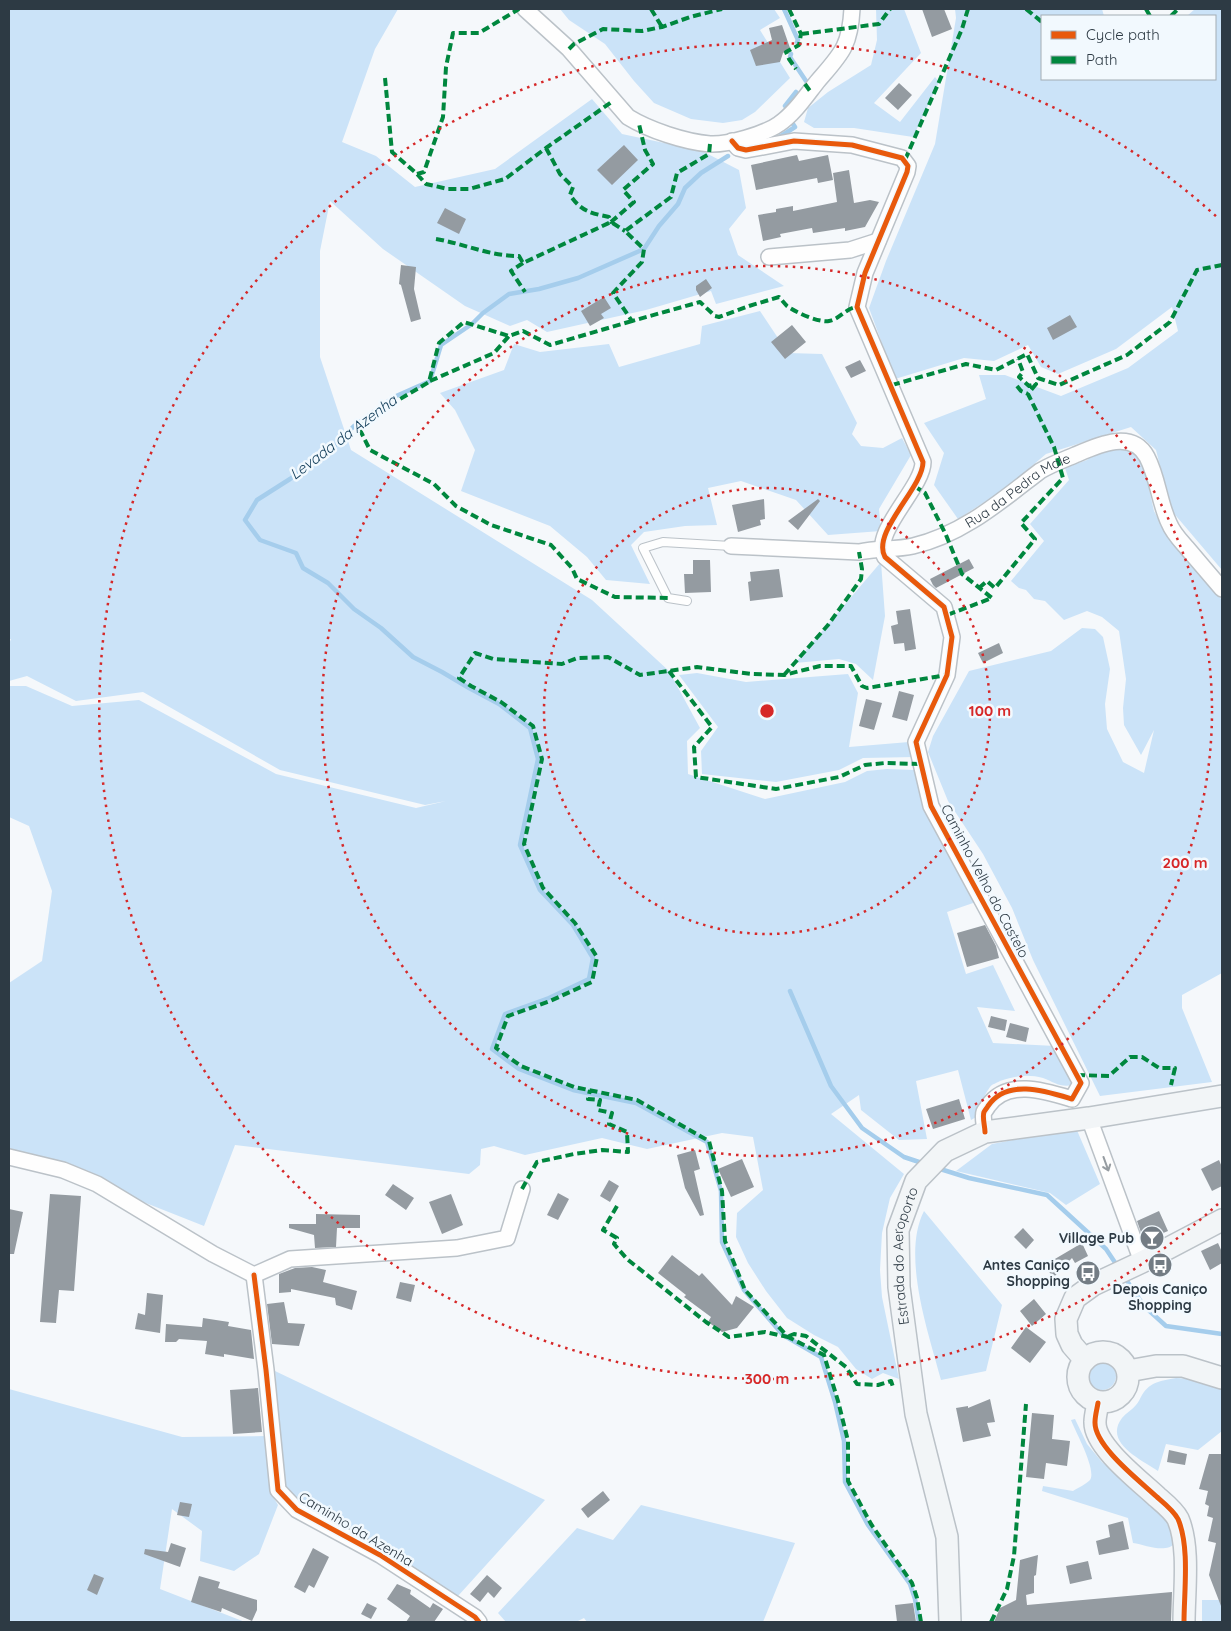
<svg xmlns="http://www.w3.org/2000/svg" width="1231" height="1631" font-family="Quicksand,sans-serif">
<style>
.green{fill:#cbe3f8}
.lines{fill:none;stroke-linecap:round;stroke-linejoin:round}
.stream{stroke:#a5cdec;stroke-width:4.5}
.building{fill:#949ba1}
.lane-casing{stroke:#bbc2c8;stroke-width:10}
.street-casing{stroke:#bbc2c8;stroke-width:18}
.secondary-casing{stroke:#bbc2c8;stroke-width:24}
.lane{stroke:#fefefe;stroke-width:8}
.street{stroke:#fefefe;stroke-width:15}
.secondary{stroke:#f2f5f7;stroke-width:21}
.quiet{stroke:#00873e;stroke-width:4;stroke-dasharray:8 4;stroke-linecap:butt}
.cycleway-casing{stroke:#f2f9fe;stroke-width:8}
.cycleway{stroke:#e8590c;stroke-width:5}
.oneway{stroke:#969ca1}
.ring{fill:none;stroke:#d62828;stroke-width:2.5;stroke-dasharray:2.5 5}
.labels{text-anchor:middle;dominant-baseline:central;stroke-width:5;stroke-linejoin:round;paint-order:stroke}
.street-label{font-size:14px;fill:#2d3a44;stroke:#f2f9fe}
.poi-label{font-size:14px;font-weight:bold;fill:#2d3a44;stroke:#f2f9fe;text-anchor:end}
.water-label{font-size:15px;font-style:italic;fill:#0c3855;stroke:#f2f9fe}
.centre{fill:#d62828;stroke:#f2f9fe;stroke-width:2.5}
.ring-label{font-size:15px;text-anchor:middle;font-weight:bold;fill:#d62828;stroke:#f2f9fe;stroke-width:5;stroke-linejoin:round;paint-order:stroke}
</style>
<rect width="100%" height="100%" fill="#f5f8fb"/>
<!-- green -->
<path class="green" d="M9 9H398L375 49 342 142 376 156 415 187 495 169 592 99 622 134 702 151 739 170 746 208 729 229 738 255 784 286 716 304 711 291 646 310 547 332 527 320 510 326 465 306 383 249 330 201 320 251V357L351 450 592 600 669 671 700 728 687 741 688 774 765 799 845 782 867 771 887 769 915 770 976 902 947 912 966 974 993 965 1015 1011 977 1007 993 1043 1055 1046 1075 1081 1073 1085C1060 1088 1054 1082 1043 1078 1028 1074 1015 1076 1000 1081 997 1083 992 1084 990 1087 984 1095 980 1106 978 1116L971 1120 958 1070 916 1081 927 1139 899 1140 861 1110 859 1095 831 1114 904 1174 890 1198 882 1233 880 1270 882 1297 899 1379 883 1373 872 1379 856 1369 838 1347 814 1335 787 1318 766 1291 748 1263 736 1237 737 1213 763 1190 753 1137 722 1133 647 1149 602 1138 525 1155 494 1146 481 1149 480 1165 469 1174 235 1145 204 1226 9 1149V983L42 961 52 891 29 826 9 817V686H26L72 706 139 700 276 774 416 808 446 801 425 805 280 770 143 692 76 701 27 676 9 681V644L11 639H9Z
M560 9H774L780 18 760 30 790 78 755 112 742 120 723 123 691 119 654 103 634 81 605 44 569 20Z
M876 9H904L921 53 874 103 900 122 935 77 939 82 913 137 854 128H814L804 122 808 108 828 92 871 65 877 40Z
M955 9H1102L1104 16H1042V79H1215V16H1187L1195 9H1222V570L1171 510 1156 450 1131 427 1046 454 1005 489 958 519 934 485 944 453 924 423 986 399 979 375H1005L1061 396 1128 368 1178 331 1172 307 1116 349 1058 374 1041 367 1028 345 994 361 964 358 895 379 869 308 886 261 935 144 956 18Z
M760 311 788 353 822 354 857 423 852 434 861 446 883 448 902 438 911 455 879 509 881 531 828 535 796 500 741 481 708 488 717 525 685 526 644 532 631 545 650 584 606 580 587 557 550 526 461 491 475 450 455 410 440 393 504 370 514 344 540 352 609 344 619 367 700 344 702 326Z
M1126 446 1135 452 1143 462 1154 511 1166 534 1222 600V973L1182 995V1008L1212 1082 1100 1096 1033 960 1012 908 983 854 948 801 928 752 933 736 969 671 1051 651 1082 628 1095 629 1103 637 1110 669 1105 704 1107 729 1123 762 1144 773 1154 730 1141 755 1124 725 1123 708 1126 679 1119 631 1102 617 1087 611 1064 620 1045 601 1034 599 1026 590 1019 588 1011 581 1044 541 1030 524 1069 480 1065 468 1087 460 1099 450Z
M881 562 885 616 873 680 856 664 839 659 795 663Z
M697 673 746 682 848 674 858 693 849 747 909 742 915 757 863 758 839 770 776 782 702 774 701 751 718 727 679 675Z
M1076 1128 1100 1184 1066 1205 1050 1193 956 1171 992 1144Z
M924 1211 1002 1305 986 1371 941 1380C929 1334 901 1256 924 1211Z
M1088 1376a14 14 0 1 1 28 0a14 14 0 1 1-28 0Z
M275 1371 545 1500 458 1596 301 1500 284 1488Z
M1176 1378 1194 1379 1222 1386V1431L1198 1450 1166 1444 1158 1471C1142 1460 1103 1443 1122 1418 1126 1413 1132 1410 1136 1405 1139 1402 1140 1398 1142 1395 1151 1381 1161 1381 1176 1378Z
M9 1389 182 1437 267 1436 271 1493 278 1505 259 1554 234 1571 200 1561 202 1531 172 1509 160 1589 245 1622H9Z
M1075 1419 1087 1444 1102 1462 1172 1520 1175 1543C1166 1554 1146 1545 1133 1543L1128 1518 1042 1491 1043 1486 1073 1491C1078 1488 1086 1484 1090 1480 1097 1470 1075 1431 1071 1420Z
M641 1505 795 1543 763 1622H587L584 1618 576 1622H506L498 1613 577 1528 613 1540Z
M1202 1600H1222V1622H1202Z"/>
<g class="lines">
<!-- stream -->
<path class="stream" d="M784 9 798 40 797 42
M791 54 790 57 806 81
M785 106 796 92
M778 138 795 127 793 124
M728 156 701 173 685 188 678 204 659 226 644 249 578 278 539 289 509 294 483 313 472 324 441 345 430 381 394 397 354 426 339 442 290 479 257 500 245 520 260 540 296 553 303 568 328 583 354 609 381 628 413 657 442 672 469 688 499 704 530 728 538 759 520 845 540 890 573 925 593 958 589 979 549 998 505 1014 492 1049 519 1069 573 1090 636 1103 707 1142 721 1191 722 1242 744 1290 783 1335 821 1357 835 1402 844 1441 845 1482 868 1525 910 1584 915 1599 919 1622
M790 991 831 1086 862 1128 904 1157 925 1164
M937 1168 969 1178 1047 1195 1106 1249 1118 1267
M1125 1278 1144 1306 1166 1326 1222 1334"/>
</g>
<!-- building -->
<path class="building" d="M922 9H944L952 29 932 37Z
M782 25 790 48 783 53 780 62 756 66 750 50 772 40 769 28Z
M899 83 912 95 898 110 885 98Z
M624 145 638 160 612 185 597 170Z
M797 155 799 161 828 155 833 180 818 183 817 178 756 190 751 165Z
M849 170 854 203 870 200 879 202 865 227 845 231V228L813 233 812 228 780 234 781 237 763 241 758 215 776 212V209L793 206V211L837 202 833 173Z
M445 208 466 219 459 234 437 223Z
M401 265 416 267 414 289 421 319 411 322 401 285 399 284Z
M706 279 712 288 700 297 696 290V286Z
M604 297 611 308 601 314 604 318 590 326 581 311Z
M1070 315 1077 327 1053 340 1047 328Z
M792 325 806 342 785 359 771 342Z
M860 360 866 371 851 378 845 367Z
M764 499 765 519 760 520 761 525 738 532 732 505Z
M818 499 820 501 798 530 788 521Z
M969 559 974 568 936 588 933 585 930 579Z
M693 560H710L711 592 685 593 684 574H693Z
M779 569 783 597 750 601 748 582 751 581 750 572Z
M910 609 916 649 905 651 904 643 894 644 891 626 898 624 896 611Z
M999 643 1003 653 983 663 978 653Z
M899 691 914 695 907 721 892 717Z
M866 699 882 703 874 730 859 726Z
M985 925 996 946 999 958 967 967 957 933Z
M991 1016 1007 1020 1005 1031 988 1027Z
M1010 1023 1029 1028 1026 1042 1006 1037Z
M959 1099 965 1119 933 1129 926 1109Z
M695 1150 700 1169 694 1171 704 1215 700 1216 685 1188 677 1155Z
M742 1159 754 1187 731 1197 718 1169Z
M1219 1160 1222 1167V1186L1212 1191 1201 1169Z
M609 1180 619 1186 610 1202 600 1196Z
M393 1184 414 1198 406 1210 385 1195Z
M558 1193 569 1199 558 1220 547 1215Z
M50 1194 81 1196 74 1291 59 1290 56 1323 40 1322Z
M451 1194 463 1225 442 1234 429 1202Z
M9 1209 23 1212 14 1254H9Z
M1159 1211 1168 1231 1144 1241 1137 1221Z
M316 1214 360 1215V1228H337L336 1247 315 1248 314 1235 289 1228V1224H316Z
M1023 1228 1034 1240 1026 1249 1014 1237Z
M1082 1243 1088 1256 1075 1263 1072 1258 1054 1277 1043 1266Z
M1218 1243 1222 1252V1263L1210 1270 1201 1251Z
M672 1255 699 1276 702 1273 732 1305 736 1296 754 1307 737 1328 722 1332 708 1322 711 1317 684 1297 686 1295 658 1273Z
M312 1267 326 1270 323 1282 357 1291 352 1310 336 1305 335 1298 291 1289V1292L279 1293V1274L295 1268Z
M400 1282 415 1285 411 1302 396 1298Z
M147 1293 163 1295 160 1333 135 1329 138 1313 145 1315Z
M1034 1299 1046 1314 1032 1326 1020 1311Z
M284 1302 288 1323 305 1324 299 1346 272 1344 267 1304Z
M203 1318 229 1322 228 1326 251 1330 254 1359 224 1354V1357L205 1354 207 1341 179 1339 176 1342H165L166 1324 202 1327Z
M1026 1327 1046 1342 1030 1363 1011 1348Z
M258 1388 262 1432 233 1434 230 1390Z
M990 1399 995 1422 987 1423 991 1436 963 1442 956 1408 968 1406V1408Z
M1032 1413 1054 1415 1052 1439 1070 1441 1067 1466 1046 1463 1044 1479 1026 1477Z
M1169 1450 1187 1454 1185 1465 1167 1462Z
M1209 1454H1222L1221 1606 1209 1575 1216 1543 1208 1541 1213 1518 1207 1516 1209 1506 1205 1504 1208 1491 1199 1489Z
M603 1491 610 1500 588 1518 581 1509Z
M180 1502 192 1504 189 1517 177 1515Z
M1123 1521 1129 1549 1099 1555 1096 1541 1110 1537 1108 1525Z
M171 1543 186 1548 180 1567 144 1554 145 1549 168 1552Z
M313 1548 329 1557 314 1588 309 1585 305 1593 294 1587Z
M1038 1555 1036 1575 1034 1576V1593L1026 1595 1027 1605 1172 1592 1171 1622H994L1000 1608 1016 1600 1020 1560Z
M1088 1561 1092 1579 1070 1584 1066 1566Z
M94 1574 104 1578 97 1595 87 1590Z
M487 1575 502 1588 494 1598 488 1592 480 1602 470 1594Z
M199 1576 220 1582 218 1588 257 1600V1610L252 1621 222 1608 221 1612 191 1602Z
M397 1584 411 1590 410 1594 430 1608 433 1603 443 1609 434 1622H406L410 1616 387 1599Z
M367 1603 377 1608 371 1619 361 1614Z
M913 1603 916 1622H897L895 1605Z"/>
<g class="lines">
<defs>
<path id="lane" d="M687 601 668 598 643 548 663 542 731 546"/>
<g id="street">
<path d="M525 9 569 49 628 117C649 130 685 142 710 144 727 145 765 134 779 124 794 114 806 96 817 82 841 54 850 47 852 9"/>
<path d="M732 141 738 148 746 150 794 141 852 145 902 158 908 166 907 172 865 273 857 307 923 462C923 488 871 532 885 557L944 607 952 637 947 675 916 742 931 806 1081 1083 1072 1099C1046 1091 1007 1078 988 1106 987 1108 985 1110 984 1112 982 1117 985 1126 985 1132"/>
<path d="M769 257 850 250 878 241"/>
<path id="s1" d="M731 546 859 552C877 548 895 550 913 546 962 535 1001 501 1040 471 1052 464 1063 460 1075 455 1098 445 1132 429 1147 457 1158 478 1159 502 1169 523 1173 533 1180 540 1187 548 1199 562 1210 575 1222 589"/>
<path d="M1089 1118 1142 1262"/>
<path d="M9 1157 63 1170 97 1184 213 1254 254 1275"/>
<path d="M254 1275 266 1370 278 1490 297 1510 380 1555 475 1617 479 1622"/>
<path d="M254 1275 290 1259 457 1248 507 1238 522 1189"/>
</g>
<g id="secondary">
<circle cx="1103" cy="1377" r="25"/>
<path d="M1085 1360 1072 1345 1067 1334 1066 1319 1075 1298 1093 1285 1142 1262 1222 1220"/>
<path d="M1128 1371 1156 1366H1183L1222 1378"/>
<path d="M1098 1403C1097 1409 1095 1416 1095 1422 1094 1446 1140 1481 1157 1497 1164 1503 1174 1511 1178 1519 1190 1547 1184 1592 1184 1622"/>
<path id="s2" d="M950 1622 947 1537 916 1414 899 1287 898 1230 916 1181 945 1151 985 1132 1089 1118 1222 1096"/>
</g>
</defs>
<!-- lane casing -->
<use href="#lane" class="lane-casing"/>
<!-- street casing -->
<use href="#street" class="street-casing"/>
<!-- secondary casing -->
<use href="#secondary" class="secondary-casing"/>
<!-- lane -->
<use href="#lane" class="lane"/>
<!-- street -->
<use href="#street" class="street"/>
<!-- secondary -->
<use href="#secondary" class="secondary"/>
<!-- quiet -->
<path class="quiet" d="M651 9 662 27
M789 9 801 34 799 45 786 52 789 59 796 69
M1026 9 1042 22
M1146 9 1150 16
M1171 16 1178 9
M801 34 879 24 890 9
M569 49 574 44 603 29 642 31 662 27 690 17 722 9
M385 78 392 152 417 174 426 184 448 189H469L505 179 546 148 613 101
M805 84 810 91
M710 144 709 154 677 173 671 197 625 231 644 249 642 262 613 293 632 321 700 302 715 316 719 317 749 306 779 297C782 300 784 303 787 306 795 312 819 323 829 321 840 319 846 308 857 307
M546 148 560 174 573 187 570 195C581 211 590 213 609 217L611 222 634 202 623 190 653 164 645 150 639 124
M905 160 962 29 968 9
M417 174 424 172 443 117 446 67 453 33H479L519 9
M436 239C465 244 489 256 519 256L523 263 611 222 625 231
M523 263 511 271 525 292
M632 321 550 345 523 331 509 336 464 322 439 343 429 382 378 412 359 428 370 450 434 484 456 506 491 525 551 545 572 568 577 579 615 597 668 598
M430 381 494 353 509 336
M892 385 966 364 996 370 1027 354 1038 378 1059 385 1127 355 1170 322 1197 270 1222 265
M1017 386 1021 391 1028 394
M914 486 925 493 946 535 962 574 992 598 947 615
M979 588 987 581 995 588 1035 539 1021 523 1063 478 1054 447 1028 394 1036 384 1029 386 1019 377 1023 372 1018 359
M669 671 712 727 694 747 696 777 776 789 839 777 865 765 885 763 921 764
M784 675 828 625 861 579 862 569 859 552
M1077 1075 1109 1076 1130 1057H1142L1159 1068H1175L1171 1085
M522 1189 537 1162 574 1154 602 1150 628 1152 627 1132 609 1124 612 1113 598 1110 600 1100 588 1099 590 1090
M617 1206 603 1230 617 1238 614 1244 627 1259 706 1322 729 1337 765 1332 788 1337
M789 1336 794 1334 806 1336 846 1367 857 1384 878 1385 891 1381 893 1387
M921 1622 917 1598 912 1583 871 1524 848 1481V1441L838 1401 824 1355 788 1337 745 1290 725 1241 722 1191 709 1141 637 1100 574 1087 521 1066 496 1048 508 1016 550 1001 592 982 597 957 575 923 543 888 524 844 542 759 533 726 501 702 471 686 459 678 475 653 493 659 562 664 577 658 608 657 640 675 697 667 752 674 784 675 820 666H851L862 686 867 688 947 675
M991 1622 1007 1589 1014 1556 1026 1404"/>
<defs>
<path id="cycleway" d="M732 141 738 148 746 150 794 141 852 145 902 158 908 166 907 172 865 273 857 307 923 462C923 488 871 532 885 557L944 607 952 637 947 675 916 742 931 806 1081 1083 1072 1099C1046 1091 1007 1078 988 1106 987 1108 985 1110 984 1112 982 1117 985 1126 985 1132
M254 1275 266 1370 278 1490 297 1510 380 1555 475 1617 479 1622
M1098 1403C1097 1409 1095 1416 1095 1422 1094 1446 1140 1481 1157 1497 1164 1503 1174 1511 1178 1519 1190 1547 1184 1592 1184 1622"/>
</defs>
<!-- cycleway casing -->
<use href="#cycleway" class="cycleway-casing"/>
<!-- cycleway -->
<use href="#cycleway" class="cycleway"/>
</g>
<!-- one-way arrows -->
<defs><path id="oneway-shaft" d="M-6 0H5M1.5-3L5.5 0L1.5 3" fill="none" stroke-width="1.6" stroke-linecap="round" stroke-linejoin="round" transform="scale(1.25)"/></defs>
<use class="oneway" href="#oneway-shaft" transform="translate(1106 1164) rotate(70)"/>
<!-- distance rings -->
<g class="ring">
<circle cx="767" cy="711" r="223"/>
<circle cx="767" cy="711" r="445"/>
<path d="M1218 1204A668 668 0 1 1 1218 218"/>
</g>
<!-- icons -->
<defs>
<symbol id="bar-disc" viewBox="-11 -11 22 22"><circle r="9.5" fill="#737c84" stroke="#f2f9fe"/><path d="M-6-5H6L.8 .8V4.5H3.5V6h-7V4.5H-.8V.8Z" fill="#fff"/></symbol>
<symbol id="bus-disc" viewBox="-11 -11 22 22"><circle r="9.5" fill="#737c84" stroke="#f2f9fe"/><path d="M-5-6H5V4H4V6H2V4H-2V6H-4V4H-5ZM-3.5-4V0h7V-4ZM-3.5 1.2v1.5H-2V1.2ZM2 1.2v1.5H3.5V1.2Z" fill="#fff"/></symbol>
</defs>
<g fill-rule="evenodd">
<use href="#bar-disc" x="1138" y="1224" width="28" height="28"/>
<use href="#bus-disc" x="1146" y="1251" width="28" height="28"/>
<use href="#bus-disc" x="1074" y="1259" width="28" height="28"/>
</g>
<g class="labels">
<!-- street labels -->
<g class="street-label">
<text stroke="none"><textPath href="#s1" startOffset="302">Rua da Pedra Mole</textPath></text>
<text transform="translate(985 881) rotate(62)">Caminho Velho do Castelo</text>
<text stroke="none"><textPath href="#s2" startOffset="372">Estrada do Aeroporto</textPath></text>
<text transform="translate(356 1529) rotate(31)">Caminho da Azenha</text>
</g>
<!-- poi labels -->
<g class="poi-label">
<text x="1134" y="1238">Village Pub</text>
<text x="1070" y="1265">Antes Caniço<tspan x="1070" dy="16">Shopping</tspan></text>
<text x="1160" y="1289" text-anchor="middle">Depois Caniço<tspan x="1160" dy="16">Shopping</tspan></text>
</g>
<!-- water labels -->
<g class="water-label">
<text transform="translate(343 437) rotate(-37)">Levada da Azenha</text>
</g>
</g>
<circle cx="767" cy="711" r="8" class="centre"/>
<g class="ring-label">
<text x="990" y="716">100 m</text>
<text x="1185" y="868">200 m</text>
<text x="767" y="1384">300 m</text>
</g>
<!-- border -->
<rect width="1231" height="1631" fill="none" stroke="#2d3a44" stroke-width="20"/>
<!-- legend -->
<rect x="1041" y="15" width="175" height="65" fill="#f2f9fe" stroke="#a3adb4"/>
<rect x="1051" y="31" width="25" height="8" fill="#e8590c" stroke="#a3adb4"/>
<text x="1086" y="40" font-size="15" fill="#2d3a44">Cycle path</text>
<rect x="1051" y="56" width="25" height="8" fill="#00873e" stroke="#a3adb4"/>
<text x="1086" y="65" font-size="15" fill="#2d3a44">Path</text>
</svg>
